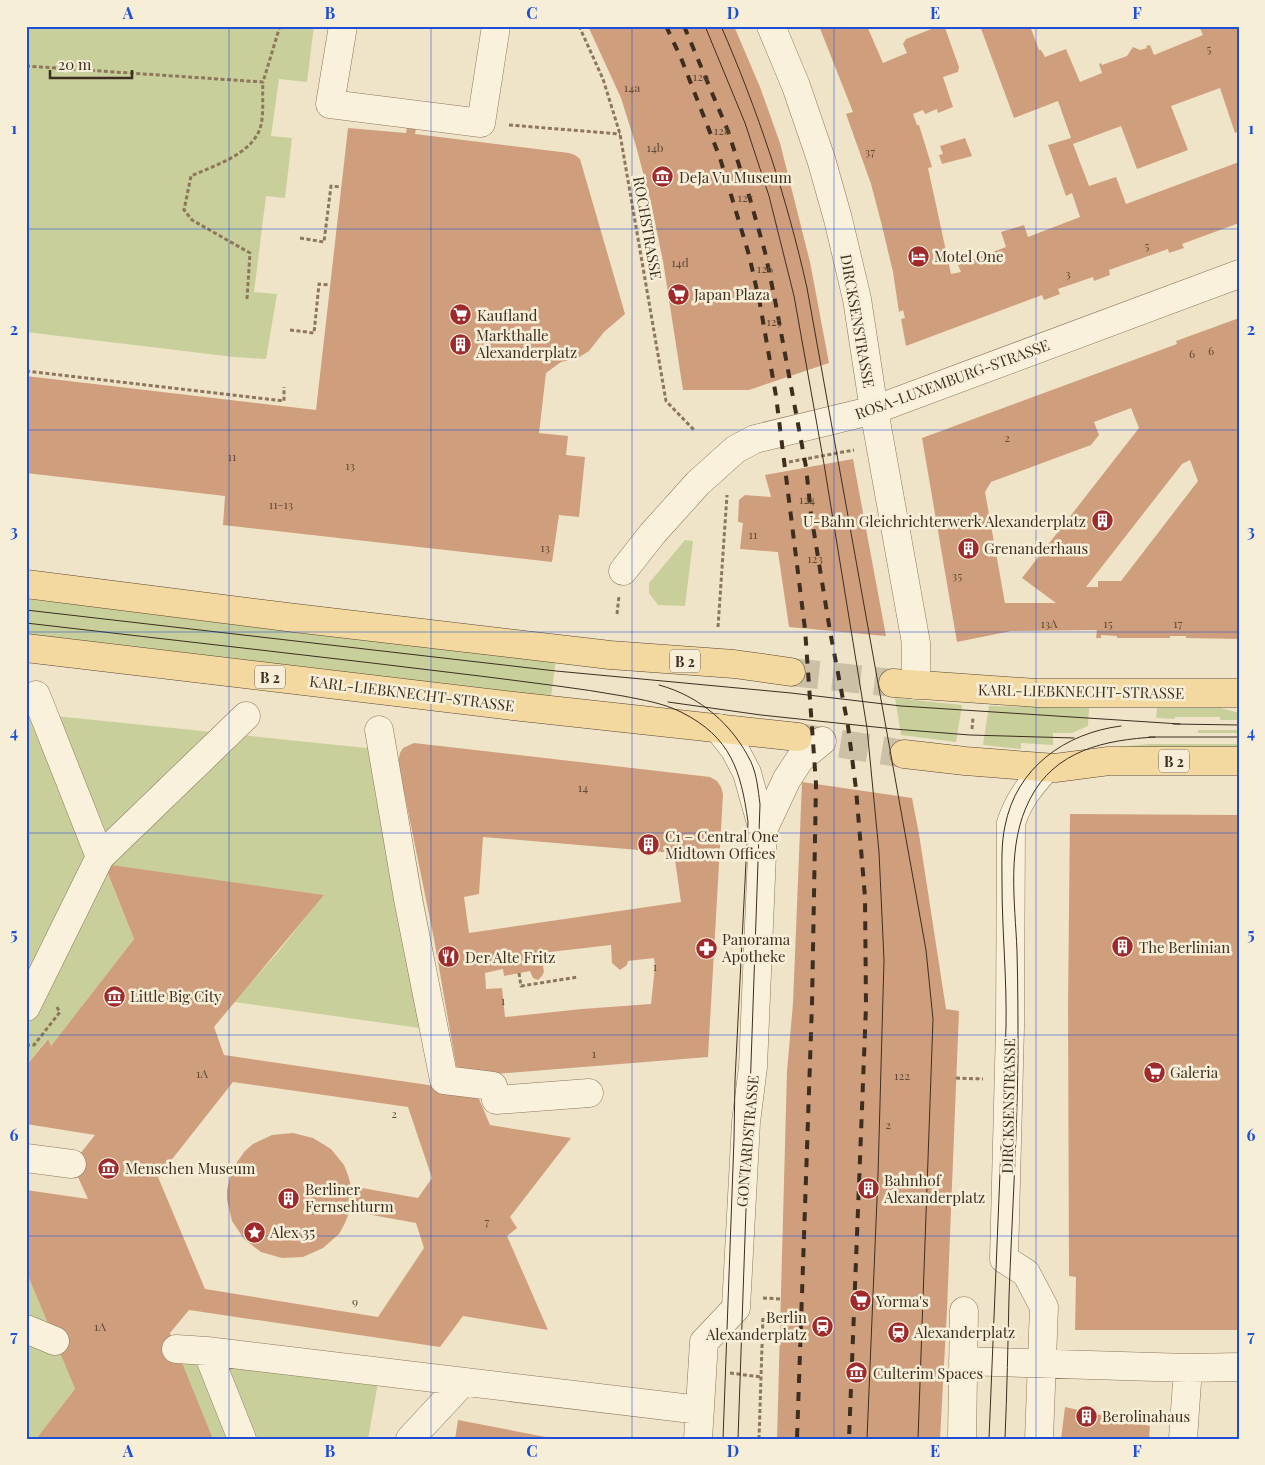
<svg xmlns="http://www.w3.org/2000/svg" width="1265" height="1465" font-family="'Playfair Display',serif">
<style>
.green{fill:#c9cf9b}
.building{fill:#cf9f7d;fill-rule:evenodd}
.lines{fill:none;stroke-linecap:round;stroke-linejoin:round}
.major-tunnel{stroke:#ccc0a6;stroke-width:28;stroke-dasharray:28 14;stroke-linecap:butt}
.minor-casing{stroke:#8d765c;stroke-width:29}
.major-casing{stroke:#5b4430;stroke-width:29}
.path{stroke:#8d765c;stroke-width:3;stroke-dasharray:4 2.5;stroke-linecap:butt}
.minor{stroke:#faf1dc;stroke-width:28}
.major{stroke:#f3d9a0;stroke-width:28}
.tram{stroke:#3d2e20;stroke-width:1}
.rail{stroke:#3d2e20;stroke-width:4;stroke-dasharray:9 9;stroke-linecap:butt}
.grid{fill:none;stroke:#1d4ed8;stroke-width:1;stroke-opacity:0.55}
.labels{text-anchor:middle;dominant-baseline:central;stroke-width:5;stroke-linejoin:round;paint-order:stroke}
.number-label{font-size:12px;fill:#624a37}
.shield{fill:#f7eed8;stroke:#756857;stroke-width:1}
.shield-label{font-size:14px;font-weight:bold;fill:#3d2e20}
.poi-label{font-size:15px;fill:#3d2e20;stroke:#f7eed8;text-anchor:start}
.street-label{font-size:15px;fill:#3d2e20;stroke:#f7eed8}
.neatline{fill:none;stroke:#1d4ed8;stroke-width:2}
.grid-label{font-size:16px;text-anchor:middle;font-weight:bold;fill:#1d4ed8}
</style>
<rect width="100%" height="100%" fill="#f0e4c8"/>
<!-- green -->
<path class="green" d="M26 26H314L307 82 279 79 271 136 292 138 285 198 266 196 254 292 277 294 266 359 234 357 26 332Z
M685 540 693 541 685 606 658 605 649 593V583Z
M26 599 556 659 551 697 26 637Z
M895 698 962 705 956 742 901 735Z
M989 706 1089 708 1088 726 1072 733H1053V745L1021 743V749L983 745Z
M1157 708H1221L1239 713V720H1220V717H1175V719L1156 718Z
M26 713 396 751 448 1032 234 1002 279 951 323 895 104 865 134 939 51 1046 47 1039 26 1066Z
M1198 730H1239V733H1198Z
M1149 744H1239V754L1118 747Z
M26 1271 75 1389 36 1439H26Z
M180 1360 378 1383 368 1439H213Z"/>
<!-- building -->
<path class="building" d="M588 26H734L760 87 780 143 810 262 829 363 749 390H683L663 261 651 203 636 146 621 98Z
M819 26H867L883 63 907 53 903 44 906 39 939 26 945 28 959 67 958 72 943 77 953 107 938 113 937 109 925 114 923 110 913 114 917 125H919L932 167 928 168 951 274 961 272 958 265 1006 247 1001 232 1024 225 1028 237 1080 217 1072 193 1066 196 1048 145 1071 138 1058 101 1014 118 980 26H1030L1039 50H1041L1045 57 1066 49 1080 82 1102 73 1099 64 1101 63 1102 65 1127 56 1133 47 1140 50 1147 48 1146 46 1150 45 1154 55 1203 35 1199 26H1239V131L1235 133 1220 88 1171 106 1188 150 1137 169 1121 126 1073 144 1089 186 1116 177 1126 204 1239 162V223L1182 244 1184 248 1169 253 1168 249 1109 270 1110 275 1094 281 1093 277 1058 289 1060 294 1044 300 1042 295 906 346 901 319 905 318 903 310 899 312 893 272 881 222 871 184 846 114 853 112Z
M407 127 416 128 415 134 569 153 575 155 580 159 625 314 604 332 589 351 578 358 561 362 546 373 539 433 568 436 566 455 585 457 579 517 559 515 552 562 223 525 225 496 26 473V376L316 410 348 128 406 133Z
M965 138 972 156 942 164 939 155 943 154 940 146Z
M1239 318V639L1186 638V636H1170V638H1117V636L1101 635V638H1096L1097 630 1011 631 957 642 922 438 1177 344 1176 341ZM1131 408 1139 428 1022 578 1056 603H1005L985 492 991 482 1091 445 1099 435 1094 422ZM1190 460 1198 481 1121 581H1098V587H1086L1182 464Z
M853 459 886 636 789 627 778 552 740 549 743 523 738 522 739 500 745 495 771 497 765 475Z
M414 743 710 777 717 781 721 787 723 794 708 1057 458 1077 434 939 398 762 400 753 403 748ZM483 837 674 853 681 902 469 933 464 897 479 894ZM611 945 612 963 620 970 627 965 628 961 654 958 655 966 651 1004 582 1009 505 1017 502 988 486 989 485 973 503 969 504 976 530 971 533 978 538 980 542 976 544 972 541 953Z
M802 782 912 798 919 834 946 1009 959 1011 947 1310 940 1439H777L787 1071 793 1003Z
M1070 814 1239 815V1330H1075L1076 1277 1069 1276 1068 1006Z
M104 864 324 895 214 1027 224 1055 476 1092 490 1125 571 1138 510 1217 517 1228 507 1236 548 1330 463 1316 440 1347 189 1310 170 1333 213 1439H36L75 1389 26 1271V1190L88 1199 72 1164 95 1135 26 1124V1066L48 1039 51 1046 134 939ZM233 1082 408 1107 432 1178 418 1198 351 1186 348 1175 344 1165 331 1149 313 1138 293 1133 272 1135 253 1144 245 1151 232 1169 227 1190V1200L232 1221 244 1239 261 1252 282 1258 303 1257 323 1248 339 1234 344 1225 350 1211 416 1223 424 1248 378 1317 205 1289 158 1177Z
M1065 1407 1150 1426 1149 1439H1061Z
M458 1420 551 1438V1439H455Z"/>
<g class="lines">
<!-- major-tunnel -->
<path class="major-tunnel" d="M791 672 893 683
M799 737 904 754"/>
<defs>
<path id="minor" d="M343 26 330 104 481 123 496 26
M771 26 796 86 821 159 838 219 857 299 874 410 916 643V685
M623 571 653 533 698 483 736 449 755 439 874 410 1239 274
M379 730 408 899 444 1080 493 1086 496 1100 589 1093
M763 830 787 779 800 759 822 741
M100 857 246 716
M26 1007 100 857 36 695
M26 1158 72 1164
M26 1329 55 1341
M176 1349 207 1351 700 1410
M207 1351 242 1439
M963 1361 1188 1368 1239 1367
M410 1439 463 1382
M698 1439 704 1342 736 1308 746 1122 753 1067 763 830 747 773 735 750 718 728
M962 1439 964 1311
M1039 1439 1044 1307 1026 1273 1004 1259 1010 1027 1011 823C1019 799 1030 786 1046 768
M1183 1439 1188 1368"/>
<path id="major" d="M26 584 295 618 610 655 734 664 791 672
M26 648 513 706 798 737
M893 683 1037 693H1239
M904 754 965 761 1055 768 1109 761H1239"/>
</defs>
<!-- minor casing -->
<use href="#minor" class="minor-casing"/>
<!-- major casing -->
<use href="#major" class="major-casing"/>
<!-- path -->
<path class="path" d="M579 26 603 79 620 134 666 401 694 430
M26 66 263 82 280 26
M509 125 620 134
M300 238 324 242 331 186 341 187
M247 299 250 253 192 220 184 210 191 176C215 165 254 154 261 125 264 112 262 96 263 82
M290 330 314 333 319 284 330 285
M26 371 284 401V387
M789 462 854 450
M617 614 619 596
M718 627 727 495
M972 729 973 718
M519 973 521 986 578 977
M26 1045H34L60 1012 56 1006
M956 1078 983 1079
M763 1298 781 1299
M730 1373 761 1377
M759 1439 763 1316"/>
<!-- minor -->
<use href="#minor" class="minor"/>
<!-- major -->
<use href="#major" class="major"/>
<!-- tram -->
<path class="tram" d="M705 26 745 123 769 196 794 296 824 464 867 728 879 852 884 960 878 1175 867 1439
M721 26C758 111 787 198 807 288L926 950 933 1019 918 1439
M26 610 556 671 791 693 901 706 1180 724
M26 623C180 641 334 658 488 677 533 683 579 688 623 696 643 700 663 703 681 712 731 737 741 771 748 822L735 1080 734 1139 723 1439
M659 685C700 696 733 725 751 762 757 775 758 790 760 804L738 1439
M668 702 761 715 894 729 970 735 1074 738
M1173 724 1239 725
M1149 737H1239
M989 1439 1006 1027C1007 979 1002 931 1002 883 1002 864 1001 844 1005 826 1016 768 1065 733 1121 726
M1005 1439C1007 1391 1008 1344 1009 1296 1012 1217 1017 1138 1018 1058 1018 1023 1018 987 1017 951 1015 901 1006 845 1030 799 1055 750 1105 740 1155 737"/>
<!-- rail -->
<path class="rail" d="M666 26 681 58 720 158 749 255 760 304 776 396 805 629 816 784 812 1004 797 1439
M684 26 728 131 750 199 765 252 775 300 806 467 811 514 830 631 848 726 856 789 865 897 866 1006 849 1439"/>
</g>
<!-- grid -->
<path class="grid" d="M229 26V1439M431 26V1439M632 26V1439M834 26V1439M1036 26V1439M26 229H1239M26 430H1239M26 632H1239M26 833H1239M26 1035H1239M26 1236H1239"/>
<!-- icons -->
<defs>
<symbol id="museum-disc" viewBox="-11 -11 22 22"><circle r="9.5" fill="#9e2a2b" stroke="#f7eed8"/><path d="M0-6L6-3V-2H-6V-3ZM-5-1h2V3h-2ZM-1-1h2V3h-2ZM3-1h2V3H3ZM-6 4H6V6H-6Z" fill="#fff"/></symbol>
<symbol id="hotel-disc" viewBox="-11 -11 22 22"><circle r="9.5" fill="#9e2a2b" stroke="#f7eed8"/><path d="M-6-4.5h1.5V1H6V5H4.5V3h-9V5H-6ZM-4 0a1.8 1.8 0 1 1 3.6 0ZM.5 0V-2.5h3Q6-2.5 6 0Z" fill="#fff"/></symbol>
<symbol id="supermarket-disc" viewBox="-11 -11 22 22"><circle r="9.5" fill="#9e2a2b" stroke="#f7eed8"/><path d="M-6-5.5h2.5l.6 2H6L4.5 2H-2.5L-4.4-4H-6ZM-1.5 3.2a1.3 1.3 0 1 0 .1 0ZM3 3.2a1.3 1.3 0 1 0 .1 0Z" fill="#fff"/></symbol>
<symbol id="building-disc" viewBox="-11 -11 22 22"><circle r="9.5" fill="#9e2a2b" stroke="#f7eed8"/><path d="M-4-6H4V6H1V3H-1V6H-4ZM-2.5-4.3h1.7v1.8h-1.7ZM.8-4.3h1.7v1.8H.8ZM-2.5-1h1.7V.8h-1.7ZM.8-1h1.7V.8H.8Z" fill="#fff"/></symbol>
<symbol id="pharmacy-disc" viewBox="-11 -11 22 22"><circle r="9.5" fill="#9e2a2b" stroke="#f7eed8"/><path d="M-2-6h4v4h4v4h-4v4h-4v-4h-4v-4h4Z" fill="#fff"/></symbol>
<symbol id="restaurant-disc" viewBox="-11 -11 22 22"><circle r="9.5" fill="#9e2a2b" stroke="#f7eed8"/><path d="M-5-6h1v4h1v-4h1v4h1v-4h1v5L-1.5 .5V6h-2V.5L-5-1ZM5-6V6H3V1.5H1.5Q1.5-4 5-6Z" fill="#fff"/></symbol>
<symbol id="sight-disc" viewBox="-11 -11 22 22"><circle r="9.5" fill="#9e2a2b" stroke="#f7eed8"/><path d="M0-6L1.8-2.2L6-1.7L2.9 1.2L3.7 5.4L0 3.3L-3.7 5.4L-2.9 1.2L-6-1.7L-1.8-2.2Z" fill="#fff"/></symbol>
<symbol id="station-disc" viewBox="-11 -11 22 22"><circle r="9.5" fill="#9e2a2b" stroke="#f7eed8"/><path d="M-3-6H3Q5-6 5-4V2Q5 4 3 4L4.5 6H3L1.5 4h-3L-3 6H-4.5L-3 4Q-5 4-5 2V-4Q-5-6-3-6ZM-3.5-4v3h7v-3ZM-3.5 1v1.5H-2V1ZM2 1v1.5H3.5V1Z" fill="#fff"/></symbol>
</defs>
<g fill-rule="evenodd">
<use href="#museum-disc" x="650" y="164" width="25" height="25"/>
<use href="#hotel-disc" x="906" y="244" width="25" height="25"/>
<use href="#supermarket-disc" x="666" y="282" width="25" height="25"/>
<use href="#supermarket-disc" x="448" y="302" width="25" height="25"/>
<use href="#building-disc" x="448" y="332" width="25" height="25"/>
<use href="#building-disc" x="1090" y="508" width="25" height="25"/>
<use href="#building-disc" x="956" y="536" width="25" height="25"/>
<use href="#building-disc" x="636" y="832" width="25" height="25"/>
<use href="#building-disc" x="1110" y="934" width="25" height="25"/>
<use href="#pharmacy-disc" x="694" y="936" width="25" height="25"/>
<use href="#restaurant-disc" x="436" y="944" width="25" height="25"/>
<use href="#museum-disc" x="102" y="984" width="25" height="25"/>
<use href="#supermarket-disc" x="1142" y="1060" width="25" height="25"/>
<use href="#museum-disc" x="96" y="1156" width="25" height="25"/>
<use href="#building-disc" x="856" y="1176" width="25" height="25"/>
<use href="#building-disc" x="276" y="1186" width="25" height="25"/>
<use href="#sight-disc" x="242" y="1220" width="25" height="25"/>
<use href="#supermarket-disc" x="848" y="1288" width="25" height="25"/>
<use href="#station-disc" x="810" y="1314" width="25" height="25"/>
<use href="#station-disc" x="886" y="1320" width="25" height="25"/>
<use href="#museum-disc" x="844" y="1360" width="25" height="25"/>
<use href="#building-disc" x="1074" y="1404" width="25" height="25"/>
</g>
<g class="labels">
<!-- number labels -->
<g class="number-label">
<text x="1209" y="48">5</text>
<text x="701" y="76">129</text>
<text x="632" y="87">14a</text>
<text x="722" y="130">128</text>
<text x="655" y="147">14b</text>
<text x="870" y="151">37</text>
<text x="745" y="197">127</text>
<text x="1147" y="245">5</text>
<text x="680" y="262">14d</text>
<text x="765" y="268">126</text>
<text x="1068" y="273">3</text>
<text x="774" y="321">125</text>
<text x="1211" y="350">6</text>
<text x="1192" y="353">6</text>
<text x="1007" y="437">2</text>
<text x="232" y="456">11</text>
<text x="350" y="465">13</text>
<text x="807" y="499">124</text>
<text x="281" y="504">11-13</text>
<text x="753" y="534">11</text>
<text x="545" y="547">13</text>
<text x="815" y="558">123</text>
<text x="957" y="575">35</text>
<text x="1049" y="623">13A</text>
<text x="1108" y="623">15</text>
<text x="1178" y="623">17</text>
<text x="583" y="787">14</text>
<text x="655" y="966">1</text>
<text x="503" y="1000">1</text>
<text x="594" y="1053">1</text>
<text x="202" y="1073">1A</text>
<text x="902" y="1075">122</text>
<text x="394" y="1113">2</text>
<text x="888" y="1124">2</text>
<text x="487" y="1221">7</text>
<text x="355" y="1301">9</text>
<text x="100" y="1326">1A</text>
</g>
<!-- shield labels -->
<g class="shield">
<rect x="670" y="649.5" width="30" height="23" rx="4"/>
<rect x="255" y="665.5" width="30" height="23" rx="4"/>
<rect x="1159" y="749.5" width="30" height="23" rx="4"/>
</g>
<g class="shield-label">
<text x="685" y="661">B 2</text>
<text x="270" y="677">B 2</text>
<text x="1174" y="761">B 2</text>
</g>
<!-- poi labels -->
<g class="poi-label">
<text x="679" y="177">DeJa Vu Museum</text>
<text x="934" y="256">Motel One</text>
<text x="694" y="294">Japan Plaza</text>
<text x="477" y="315">Kaufland</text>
<text x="476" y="335">Markthalle<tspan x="476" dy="17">Alexanderplatz</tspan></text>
<text x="1086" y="521" text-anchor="end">U-Bahn Gleichrichterwerk Alexanderplatz</text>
<text x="984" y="548">Grenanderhaus</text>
<text x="665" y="836">C1 – Central One<tspan x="665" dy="17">Midtown Offices</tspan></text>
<text x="722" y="939">Panorama<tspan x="722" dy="17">Apotheke</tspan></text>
<text x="1139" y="947">The Berlinian</text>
<text x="465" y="957">Der Alte Fritz</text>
<text x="130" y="996">Little Big City</text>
<text x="1170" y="1072">Galeria</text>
<text x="125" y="1168">Menschen Museum</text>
<text x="884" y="1180">Bahnhof<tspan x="884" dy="17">Alexanderplatz</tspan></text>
<text x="305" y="1189">Berliner<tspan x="305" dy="17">Fernsehturm</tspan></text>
<text x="270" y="1232">Alex 35</text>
<text x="876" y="1301">Yorma's</text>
<text x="807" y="1317" text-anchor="end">Berlin<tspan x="807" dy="17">Alexanderplatz</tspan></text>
<text x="914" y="1332">Alexanderplatz</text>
<text x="873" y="1373">Culterim Spaces</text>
<text x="1102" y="1416">Berolinahaus</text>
</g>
<!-- street labels -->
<g class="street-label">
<text transform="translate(648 228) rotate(80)">ROCHSTRASSE</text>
<text transform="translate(858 321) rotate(80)">DIRCKSENSTRASSE</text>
<text transform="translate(952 379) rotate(-20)">ROSA-LUXEMBURG-STRASSE</text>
<text transform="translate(1081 691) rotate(1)">KARL-LIEBKNECHT-STRASSE</text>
<text transform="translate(412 693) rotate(7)">KARL-LIEBKNECHT-STRASSE</text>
<text transform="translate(1008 1106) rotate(-89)">DIRCKSENSTRASSE</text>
<text transform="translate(747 1141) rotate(-85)">GONTARDSTRASSE</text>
</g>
</g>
<!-- border -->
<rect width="1265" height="1465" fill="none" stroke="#f7eed8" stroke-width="55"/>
<!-- scale -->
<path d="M50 70v8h82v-8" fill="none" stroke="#3d2e20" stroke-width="2.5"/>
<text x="58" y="70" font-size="15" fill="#3d2e20" stroke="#f7eed8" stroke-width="4" paint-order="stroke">20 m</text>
<rect x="28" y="28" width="1210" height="1410" class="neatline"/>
<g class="grid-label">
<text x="128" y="19">A</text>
<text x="330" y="19">B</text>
<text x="532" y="19">C</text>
<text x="733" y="19">D</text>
<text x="935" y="19">E</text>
<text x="1137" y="19">F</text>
<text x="14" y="134">1</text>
<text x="1251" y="134">1</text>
<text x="14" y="335">2</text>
<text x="1251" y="335">2</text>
<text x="14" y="537">3</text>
<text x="1251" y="537">3</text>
<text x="14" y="738">4</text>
<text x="1251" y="738">4</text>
<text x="14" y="940">5</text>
<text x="1251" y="940">5</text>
<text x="14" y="1141">6</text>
<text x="1251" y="1141">6</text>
<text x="14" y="1342">7</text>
<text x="1251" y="1342">7</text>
<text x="128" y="1457">A</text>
<text x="330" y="1457">B</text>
<text x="532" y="1457">C</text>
<text x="733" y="1457">D</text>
<text x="935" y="1457">E</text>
<text x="1137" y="1457">F</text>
</g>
</svg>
